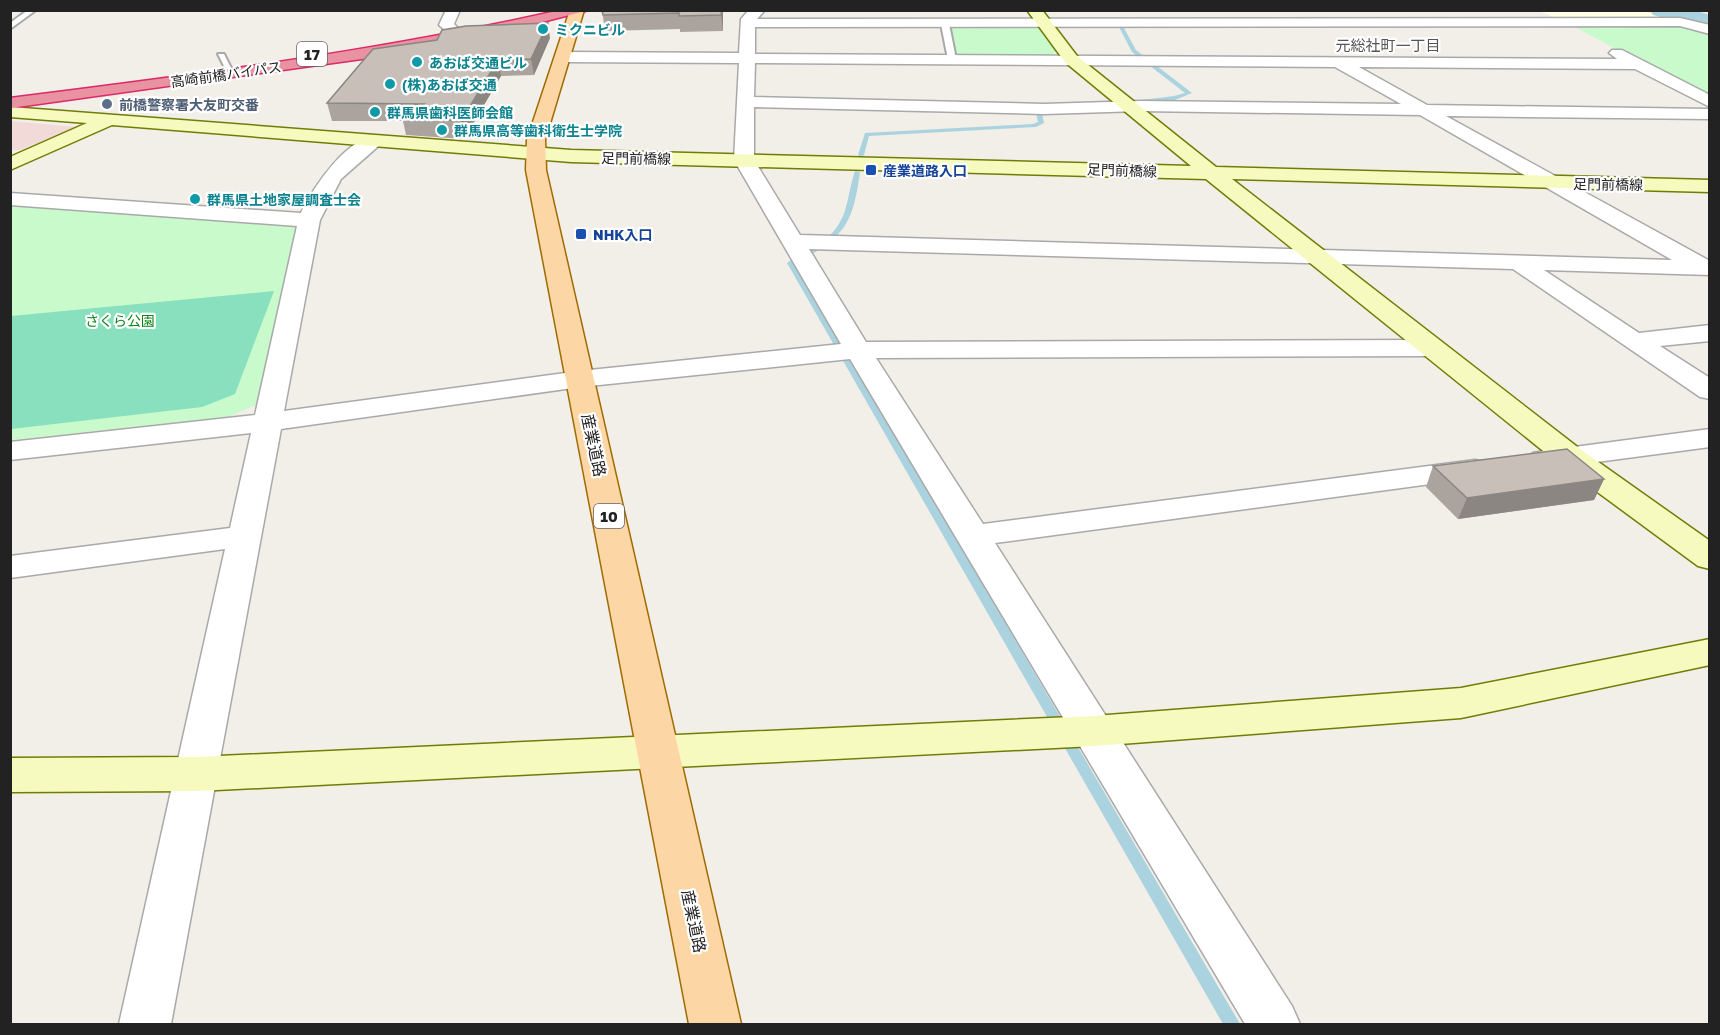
<svg xmlns="http://www.w3.org/2000/svg" width="1720" height="1035" font-family="'Golos Text','Noto Sans JP',sans-serif">
<style>
.commercial{fill:#f2dad9}
.education{fill:#ffffe5}
.park{fill:#c8facc}
.pitch{fill:#88e0be}
.lines{fill:none;stroke-linecap:round;stroke-linejoin:round}
.stream{fill:#aad3df;fill-rule:evenodd}
.river{fill:#aad3df;fill-rule:evenodd}
.lane-casing{stroke:#a9a9a9;stroke-width:4}
.street-casing{stroke:#a9a9a9;stroke-width:3}
.secondary-casing{stroke:#707d05;stroke-width:3}
.primary-casing{stroke:#a06b00;stroke-width:3}
.highway-casing{stroke:#dc2a67;stroke-width:3}
.lane{fill:#fff;fill-rule:evenodd}
.street{fill:#fff;fill-rule:evenodd}
.secondary{fill:#f7fabf;fill-rule:evenodd}
.primary{fill:#fcd6a4;fill-rule:evenodd}
.highway{fill:#e892a2;fill-rule:evenodd}
.wall{fill:#aba49e}
.shaded-wall{fill:#8b8681}
.building{fill:#c7bfb8;stroke:#8b8681;stroke-width:1.5}
.culture-dot{fill:#0f9aa8;stroke:#fff;stroke-width:2}
.service-dot{fill:#5c6f8a;stroke:#fff;stroke-width:2}
.transit-dot{fill:#1a4fb4;stroke:#fff;stroke-width:2}
.labels{text-anchor:middle;dominant-baseline:central;stroke-width:4.5;stroke-linejoin:round;paint-order:stroke}
.far-culture-label{font-size:14px;font-weight:bold;fill:#0d838f;stroke:#fff;text-anchor:start}
.far-street-label{font-size:14px;fill:#222;stroke:#fff}
.far-service-label{font-size:14px;font-weight:bold;fill:#4e5e75;stroke:#fff;text-anchor:start}
.far-transit-label{font-size:14px;font-weight:bold;fill:#164399;stroke:#fff;text-anchor:start}
.far-park-label{font-size:14px;fill:#0c8416;stroke:#fff}
.far-neighbourhood-label{font-size:15px;fill:#555;stroke:#fff}
.shield{fill:#fff;stroke:#646464;stroke-width:1.5}
.shield-label{font-size:15px;font-weight:bold;fill:#222}
.street-label{font-size:16px;fill:#222;stroke:#fff}
</style>
<rect width="100%" height="100%" fill="#f2efe9"/>
<!-- commercial -->
<path class="commercial" d="M11 121 77 127 20 150H11Z"/>
<!-- education -->
<path class="education" d="M1539 11H1642L1676 19 1561 20Z"/>
<!-- park -->
<path class="park" d="M947 26H1037L1056 52 1050 55H955Z
M1683 26 1709 32V99L1575 27Z
M10 204 288 224 297 228 261 403 228 417 11 440Z"/>
<!-- pitch -->
<path class="pitch" d="M274 291 235 394 202 407 11 429V316Z"/>
<g class="lines">
<!-- stream -->
<path class="stream" d="M1710 22 1709 24 1695 25 1693 24Z
M1423 25 1425 27 1124 28 1136 50 1192 93 1175 100 1136 104 1134 103V101L1174 96 1185 93 1132 52 1119 27 1121 26Z
M1044 104 1049 105 1042 113 1044 123 1036 127 869 136 864 155 861 157 858 155 865 133 1033 124 1038 122 1036 113Z
M855 171 860 172C853 226 843 238 795 264L1240 1024H1223L787 263C797 255 809 251 819 244 850 223 845 201 855 171Z"/>
<!-- river -->
<path class="river" d="M1650 10H1693L1710 15V31L1653 15Z"/>
<defs>
<path id="lane" d="M28 10H36L10 29V23Z
M945 22 949 24 956 59 952 61 948 59 941 24Z
M218 54H224L235 76H229Z"/>
<path id="street" d="M446 10H460L454 24 459 29 457 32H447L439 25Z
M749 10H765L757 19 1680 18 1710 25V34L1680 26 755 27V54L1617 59 1609 53 1612 50H1622L1710 95V107L1635 69 1359 67 1427 105 1710 109V119L1446 116 1710 261V275L1544 270 1639 333 1710 325V341L1660 346 1710 378V399L1700 397 1513 269 809 249 866 342 1431 340 1440 342 1444 348 1440 354 1431 356 876 358 983 524 1475 460 1486 462 1491 469 1486 476 1475 478 995 543 1292 1006 1300 1024H1245L850 359 580 387 281 429 171 1024H119L225 549 10 578V556L230 528 251 433 10 460V442L255 415 297 226 10 205V193L301 213C312 190 350 130 381 138L383 142 341 179 320 220 284 411 580 371 841 344 734 160 739 63 564 62 556 57 564 52 739 53 741 19ZM755 63 1335 67 1401 104 1141 101 1044 104 754 97ZM754 107 1044 114 1141 111 1420 115 1672 260 800 235 754 160Z
M1710 429V447L1544 469 1533 467 1529 460 1533 453 1544 451Z"/>
<path id="secondary" d="M1027 10H1042L1077 56 1216 167 1710 180V192L1232 179 1580 449 1710 541V569L1698 566 1558 463 1206 179 571 162 112 125 10 170V157L87 123 10 117V107L571 150 1191 166 1065 62Z
M1710 639V665L1461 718 1094 746 197 791 10 792V758L197 757 1094 716 1461 688Z"/>
<path id="primary" d="M570 10H584L545 140 546 170 741 1024H689L526 170 527 140Z"/>
<path id="highway" d="M561 10H589L511 30 369 58 10 108V98C195 75 379 51 561 10Z"/>
</defs>
<!-- lane casing -->
<use href="#lane" class="lane-casing"/>
<!-- street casing -->
<use href="#street" class="street-casing"/>
<!-- secondary casing -->
<use href="#secondary" class="secondary-casing"/>
<!-- primary casing -->
<use href="#primary" class="primary-casing"/>
<!-- highway casing -->
<use href="#highway" class="highway-casing"/>
<!-- lane -->
<use href="#lane" class="lane"/>
<!-- street -->
<use href="#street" class="street"/>
<!-- secondary -->
<use href="#secondary" class="secondary"/>
<!-- primary -->
<use href="#primary" class="primary"/>
<!-- highway -->
<use href="#highway" class="highway"/>
</g>
<!-- wall -->
<path class="wall" d="M602 10H723V31L680 32V29L605 31Z
M550 38 534 75 501 76 464 139 406 135 403 121H332L327 103Z
M1433 466 1604 479 1594 500 1458 519 1426 487Z"/>
<!-- shaded-wall -->
<path class="shaded-wall" d="M722 10H723V31L721 15Z
M548 23 550 38 534 75 531 59Z
M498 60 501 76 464 139 461 121Z
M1604 479 1594 500 1458 519 1467 498Z"/>
<!-- building -->
<path class="building" d="M602 10H722L721 15 679 16V13L603 15Z
M548 23 531 59 498 60 461 121 402 117 424 104 327 103 373 49 437 40 442 30 466 26Z
M1567 449 1604 479 1467 498 1433 466Z"/>
<!-- markers -->
<g class="culture-dot">
<circle cx="543" cy="29" r="6"/>
<circle cx="417" cy="62" r="6"/>
<circle cx="390" cy="84" r="6"/>
<circle cx="375" cy="112" r="6"/>
<circle cx="442" cy="130" r="6"/>
<circle cx="195" cy="199" r="6"/>
</g>
<circle class="service-dot" cx="107" cy="104" r="6"/>
<g class="transit-dot">
<rect x="865" y="164" width="12" height="12" rx="3"/>
<rect x="575" y="228" width="12" height="12" rx="3"/>
</g>
<g class="labels">
<!-- far-culture labels -->
<g class="far-culture-label">
<text x="555" y="29">ミクニビル</text>
<text x="429" y="62">あおば交通ビル</text>
<text x="402" y="84">(株)あおば交通</text>
<text x="387" y="112">群馬県歯科医師会館</text>
<text x="454" y="130">群馬県高等歯科衛生士学院</text>
<text x="207" y="199">群馬県土地家屋調査士会</text>
</g>
<!-- far-street labels -->
<g class="far-street-label">
<text transform="translate(226 74) rotate(-8)">高崎前橋バイパス</text>
<text transform="translate(636 158) rotate(1)">足門前橋線</text>
<text transform="translate(1122 170) rotate(2)">足門前橋線</text>
<text transform="translate(1608 184) rotate(1)">足門前橋線</text>
</g>
<!-- far-service labels -->
<g class="far-service-label">
<text x="119" y="104">前橋警察署大友町交番</text>
</g>
<!-- far-transit labels -->
<g class="far-transit-label">
<text x="883" y="170">産業道路入口</text>
<text x="593" y="234">NHK入口</text>
</g>
<!-- far-park labels -->
<g class="far-park-label">
<text x="120" y="320">さくら公園</text>
</g>
<!-- far-neighbourhood labels -->
<g class="far-neighbourhood-label">
<text x="1388" y="45">元総社町一丁目</text>
</g>
<!-- shield labels -->
<g class="shield">
<rect x="297" y="42" width="30" height="24" rx="4.5"/>
<rect x="594" y="504" width="30" height="24" rx="4.5"/>
</g>
<g class="shield-label">
<text x="312" y="54">17</text>
<text x="609" y="516">10</text>
</g>
<!-- street labels -->
<g class="street-label">
<text transform="translate(594 445) rotate(78)">産業道路</text>
<text transform="translate(694 921) rotate(78)">産業道路</text>
</g>
</g>
<!-- border -->
<rect width="1720" height="1035" fill="none" stroke="#222222" stroke-width="24"/>
</svg>
